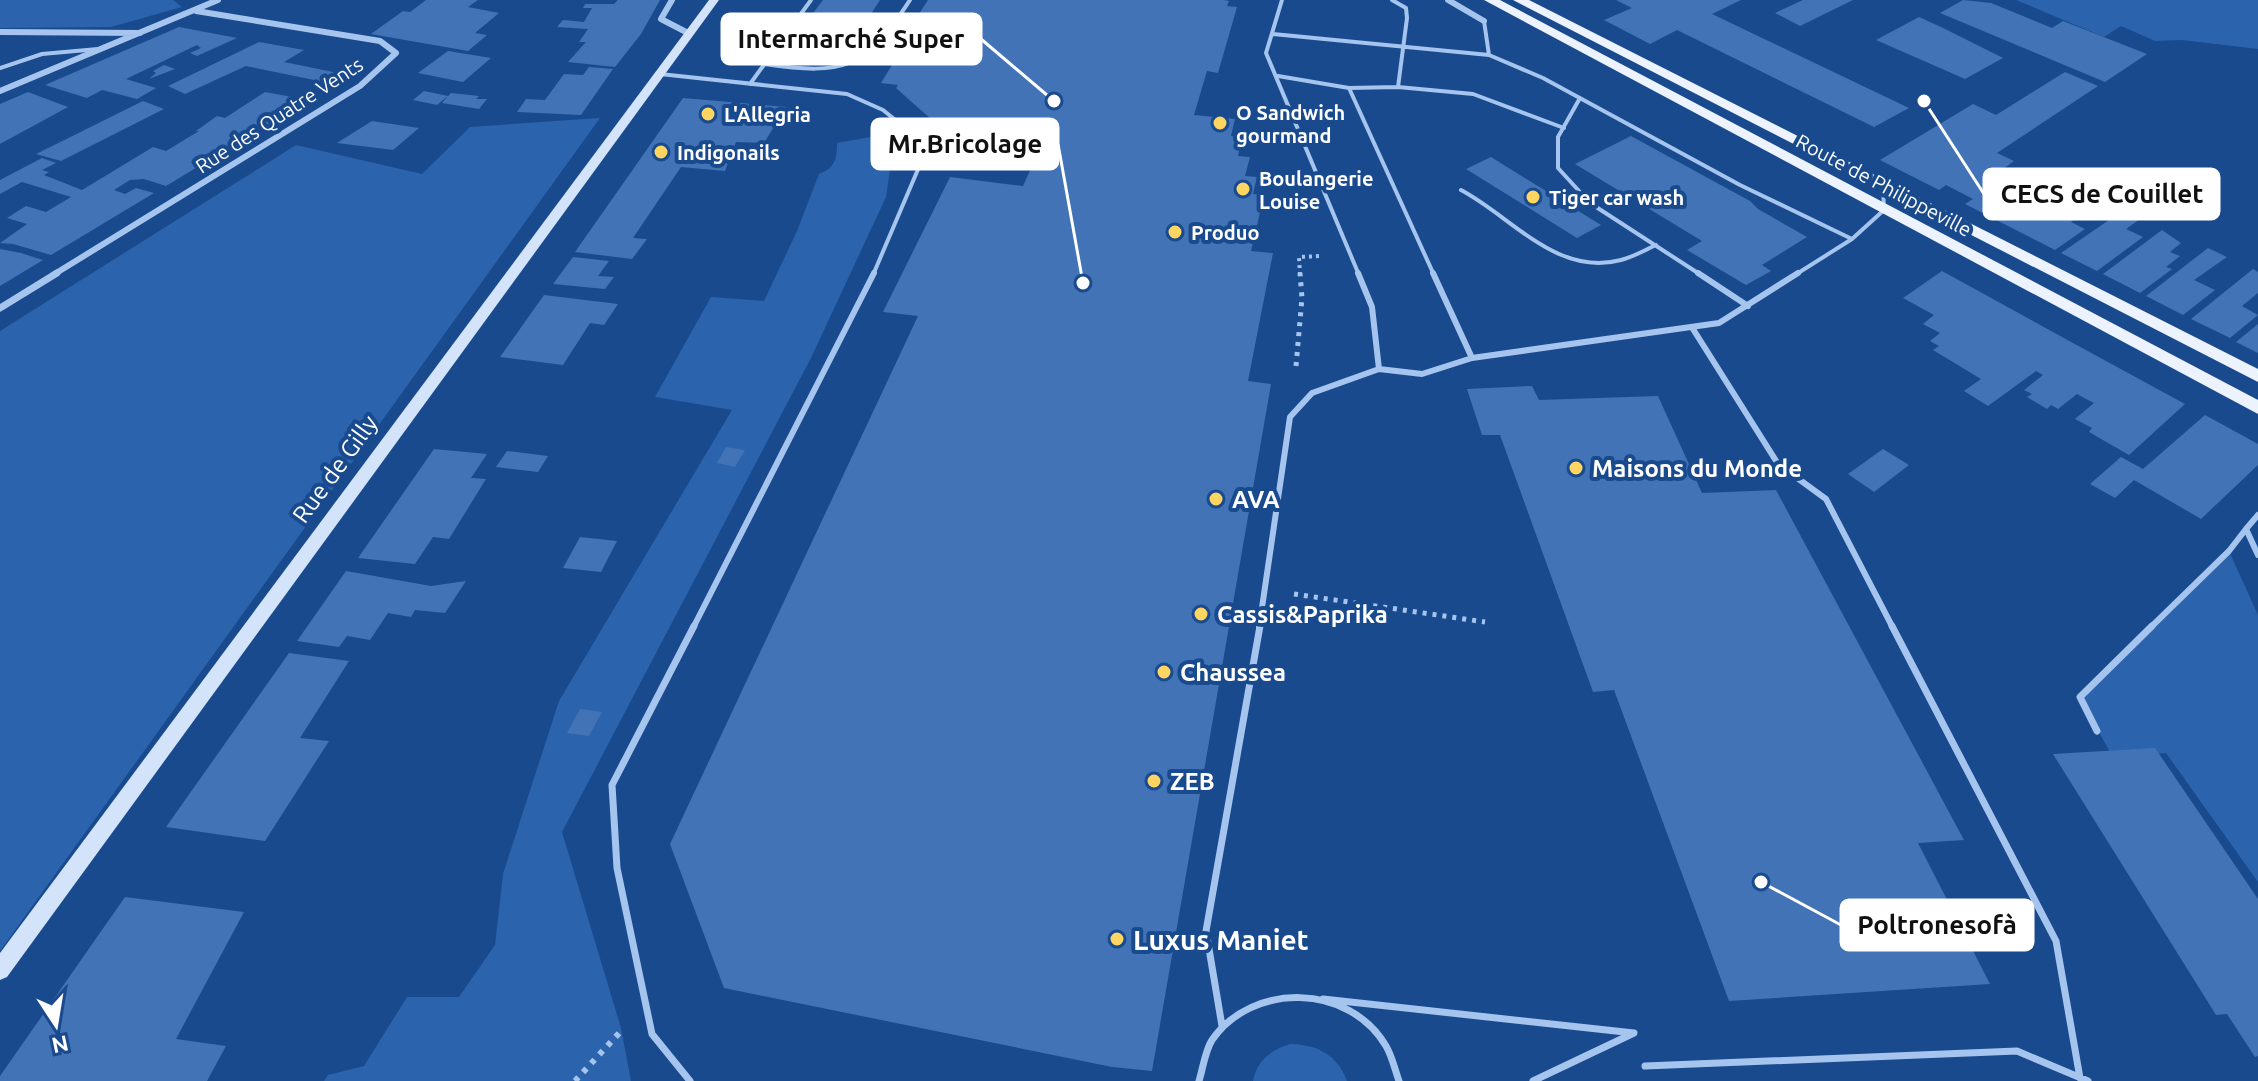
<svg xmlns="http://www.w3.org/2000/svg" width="2258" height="1081" font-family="Ubuntu,sans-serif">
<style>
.green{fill:#2b63ac}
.building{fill:#4173b6}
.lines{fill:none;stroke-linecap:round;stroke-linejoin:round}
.path-far2{stroke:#a5c5ef;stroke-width:4;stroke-dasharray:3 4;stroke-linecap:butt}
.path-far1{stroke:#a5c5ef;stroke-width:5;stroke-dasharray:4 6;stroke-linecap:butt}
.path{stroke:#a5c5ef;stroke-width:6;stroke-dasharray:5 7;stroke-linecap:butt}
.service-far2{stroke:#a5c5ef;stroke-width:4}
.service-far1{stroke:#a5c5ef;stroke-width:6}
.service{stroke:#a5c5ef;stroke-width:7}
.minor-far1{stroke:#a5c5ef;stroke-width:6}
.minor{stroke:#a5c5ef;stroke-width:7}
.secondary{fill:#d2e3fa;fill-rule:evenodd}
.primary{fill:#ecf3ff;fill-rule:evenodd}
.poi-dot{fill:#ffd562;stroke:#194a8e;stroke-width:3}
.labels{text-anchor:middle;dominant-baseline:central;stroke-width:8;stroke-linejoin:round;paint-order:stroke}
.far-poi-label{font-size:20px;font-weight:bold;fill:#fff;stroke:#194a8e;text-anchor:start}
.far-street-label{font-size:20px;fill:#fff;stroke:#194a8e}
.poi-label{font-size:24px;font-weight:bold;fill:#fff;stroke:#194a8e;text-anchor:start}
.street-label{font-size:24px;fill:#fff;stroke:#194a8e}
.near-poi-label{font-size:28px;font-weight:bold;fill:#fff;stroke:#194a8e;text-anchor:start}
.leader{fill:none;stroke:#fff;stroke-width:3}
.callout-dot{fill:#fff;stroke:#194a8e;stroke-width:3}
.callout{fill:#fff;stroke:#fff;stroke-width:3}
.callout-label{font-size:26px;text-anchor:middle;font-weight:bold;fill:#111}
</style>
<rect width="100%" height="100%" fill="#194a8e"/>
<!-- green -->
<path class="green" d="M0 0H173L182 7 111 27 0 28Z
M2016 0H2258V49L2182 40 2155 41 2121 26 2104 37Z
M600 118 0 951V331L296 145 422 174 470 127Z
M876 136 890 170 886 197 811 358 562 832 621 1028 631 1081H324L328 1075 364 1066 407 997H459L495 945 503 874 559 701 732 410 655 397 711 297 764 301 797 231 819 174C835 168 837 159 837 143Z
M2229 551 2258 615V882L2166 753 2113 758 2080 697Z
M1290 1044C1316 1044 1338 1055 1347 1081H1253C1257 1060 1271 1050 1290 1044Z"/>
<!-- building -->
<path class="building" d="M426 0H478L468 7 499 13 475 33 487 35 468 51 371 34 403 11 410 12Z
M618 0H660L641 34 615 67 568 62 586 42H579L588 29 557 27 563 20 584 22 592 8H583L585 4H614Z
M823 0H880L854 40 822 36 825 33 800 30Z
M928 0H1224L1229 1 1227 6 1237 7 1218 73 1207 71 1194 115 1235 119 1231 136 1242 138 1238 156 1250 157 1245 176 1257 177 1253 194 1264 195 1251 251 1273 253 1248 381 1271 384 1152 1071 1112 1067 724 988 670 844 918 316 883 312 950 177 1023 186 1038 153 958 143 896 88 898 85 881 83 895 60 902 61 908 49 918 51 937 19 917 17Z
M1616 0H1741L1712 14 1909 108 1874 127 1677 30 1650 44 1604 20 1632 8Z
M1803 0H1853L1800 26 1775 13Z
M1963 0 1991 3 2052 28 2063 21 2147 54 2105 82 1940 13Z
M1919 17 1941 27 2003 58 1965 79 1876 40Z
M179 27 237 38 197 56 190 53 201 48 197 45 126 79 156 88 137 99 102 90 87 98 45 85Z
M259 42 304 50 284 62 348 75 334 84 246 66 185 94 168 86Z
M448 51 491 58 463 82 418 73Z
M164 65 175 69 149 79 156 73 153 71Z
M589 67 613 69 581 115 517 112 526 99 545 100 564 74 583 75Z
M2065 72 2098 86 1997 153 2014 161 2003 169 2013 174 1997 184 2036 204 2067 185 2061 182 2067 179 2091 189 2082 196 2100 204 2071 222 2085 229 2055 250 1965 204 1973 199 1946 185 1939 190 1880 160 1973 104 1996 115Z
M424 91 448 96 451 93 479 96 476 99H487L479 109 442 103 448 96 437 105 413 100Z
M28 92 68 107 0 144V104Z
M265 92 308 100 166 186 144 179 130 180 114 190 125 194 136 188 154 193 51 255 13 244 0 243 27 224 7 218 26 206 46 212 71 197 22 182 0 194V180L42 158 56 163 42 170 49 172 44 175 82 190 153 147 166 151 199 131H196L217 116 225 118Z
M683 98 786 107 764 143 736 142 725 171 681 167 633 238 647 239 632 259 575 252Z
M143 101 164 109 61 161 36 154Z
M372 121 419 128 393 150 337 143Z
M1631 136 1750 201 1758 209 1807 237 1762 265 1771 271 1746 285 1687 250 1702 241 1575 164Z
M1491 157 1601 225 1577 238 1466 169Z
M2122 211 2140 219 2126 229 2143 237 2097 271 2061 253Z
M2162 230 2181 243 2170 252 2180 256 2166 267 2172 269 2140 293 2103 274Z
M2208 248 2227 257 2194 280 2215 290 2183 315 2146 296Z
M0 249 21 253 43 260 0 286Z
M573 257 609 261 598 276 614 277 605 289 553 284Z
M2253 269 2258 272V293L2242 306 2258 315 2230 338 2191 319Z
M1942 271 2073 343 2185 404 2129 455 2089 432 2092 428 2075 419 2094 403 2084 398 2077 394 2058 409 2051 405 2047 409 2027 397 2032 394 2024 390 2043 375 2036 371 1988 406 1964 391 1981 379 1933 350 1939 346 1930 341 1940 333 1923 324 1934 315 1903 298Z
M544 295 618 304 604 325 590 323 563 365 500 357Z
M2258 324V353L2236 342Z
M1532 386 1539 400 1658 396 1702 493 1776 490 1964 840 1918 843 1990 984 1729 1001 1614 690 1593 692 1500 435H1482L1467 389Z
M2205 415 2258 444V465L2201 519 2134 480 2115 498 2090 484 2121 457 2143 469Z
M726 447 745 450 735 467 717 463Z
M434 449 487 454 471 478 486 479 449 539 433 537 415 564 358 558Z
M1883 449 1909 465 1874 492 1848 474Z
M507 451 548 456 538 472 496 467Z
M580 537 617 541 601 572 563 568Z
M346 571 431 586 466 581 445 613 415 610 411 617 388 613 370 640 347 636 339 647 297 641Z
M289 653 349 661 300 738 329 741 265 841 166 827Z
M580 709 602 712 589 736 567 733Z
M2155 748 2258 899V1056L2255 1057 2227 1014 2216 1015 2053 754Z
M125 897 244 912 176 1039 226 1046 207 1081H0V1076Z"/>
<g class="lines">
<!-- path-far2 -->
<path class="path-far2" d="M1300 275 1299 257 1320 256"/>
<!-- path-far1 -->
<path class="path-far1" d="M1296 366 1302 298 1300 273
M1294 594 1485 622"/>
<!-- path -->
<path class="path" d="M575 1081 621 1031"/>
<!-- service-far2 -->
<path class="service-far2" d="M1282 0 1266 53 1359 275
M1392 0 1406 8 1407 18 1398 87 1349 88 1434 275
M1484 21 1489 55
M1273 34 1489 55 1543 78 1740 185 1852 239
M764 64C846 76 866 68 910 0
M0 68 42 54 98 49
M660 74 847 94 883 110 899 123 913 136 922 160 873 275
M1278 76 1349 88
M750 84 811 0
M1398 87 1473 94 1564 128
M1580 98 1558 137V168L1590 203 1701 275
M1461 190C1512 217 1557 277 1621 260 1633 257 1645 250 1656 245
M1795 275 1852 239 1884 210 1883 186"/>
<!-- service-far1 -->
<path class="service-far1" d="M1358 273 1372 307 1379 369
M1433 273 1472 358
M1698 273 1748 306
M1693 329 1778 464 1826 499 1893 628
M2258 515 2246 529 2258 555
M693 628 874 273
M1259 628 1290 417 1312 393 1379 369 1422 374 1472 358 1719 323 1798 273
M2150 628 2229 551 2246 529"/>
<!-- service -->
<path class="service" d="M1892 626 2056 941 2080 1078
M2097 731 2080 697 2152 626
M1323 999 1634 1033 1533 1081
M1222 1026 1206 931 1260 626
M1645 1066 2017 1051 2088 1081
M690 1081 652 1034 617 868 612 785 694 626
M1199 1081C1203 1068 1205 1051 1212 1040 1252 982 1349 983 1386 1046 1392 1056 1395 1070 1399 1081"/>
<!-- minor-far1 -->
<path class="minor-far1" d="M672 0 661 19 688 33
M1448 0 1484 21
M0 32 140 33
M0 91 218 0
M53 275 360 86 396 53 380 41 196 11"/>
<!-- minor -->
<path class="minor" d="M0 308 57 273"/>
<!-- secondary -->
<path class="secondary" d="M709 0H719L7 977 0 980V953Z"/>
<!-- primary -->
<path class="primary" d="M1484 0H1500L2258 400V414Z
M1513 0H1529L2258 369V382Z"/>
</g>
<!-- markers -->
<g class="poi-dot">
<circle cx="708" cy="114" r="8"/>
<circle cx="1220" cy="123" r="8"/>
<circle cx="661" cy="152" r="8"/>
<circle cx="1243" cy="189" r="8"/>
<circle cx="1533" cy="197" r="8"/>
<circle cx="1175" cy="232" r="8"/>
<circle cx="1576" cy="468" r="8"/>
<circle cx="1216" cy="499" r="8"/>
<circle cx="1201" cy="614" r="8"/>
<circle cx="1164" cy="672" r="8"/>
<circle cx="1154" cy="781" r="8"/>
<circle cx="1117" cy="939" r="8"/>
</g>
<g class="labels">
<!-- far-poi labels -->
<g class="far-poi-label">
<text x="1236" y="112">O Sandwich<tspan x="1236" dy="23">gourmand</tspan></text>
<text x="724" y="114">L'Allegria</text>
<text x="677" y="152">Indigonails</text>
<text x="1259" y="178">Boulangerie<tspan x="1259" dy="23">Louise</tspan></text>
<text x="1549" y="197">Tiger car wash</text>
<text x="1191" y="232">Produo</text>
</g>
<!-- far-street labels -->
<g class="far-street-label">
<text transform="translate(279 115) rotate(-33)">Rue des Quatre Vents</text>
<text transform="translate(1884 185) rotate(28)">Route de Philippeville</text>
</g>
<!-- poi labels -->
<g class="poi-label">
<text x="1592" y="468">Maisons du Monde</text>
<text x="1232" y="499">AVA</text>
<text x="1217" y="614">Cassis&amp;Paprika</text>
<text x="1180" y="672">Chaussea</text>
<text x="1170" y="781">ZEB</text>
</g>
<!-- street labels -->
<g class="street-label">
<text transform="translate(335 469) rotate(-54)">Rue de Gilly</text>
</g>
<!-- near-poi labels -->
<g class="near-poi-label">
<text x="1133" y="939">Luxus Maniet</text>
</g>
</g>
<!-- callouts -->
<path class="leader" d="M1054 101L981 39M1083 283L1058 144M1924 101L1984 194M1761 882L1841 925"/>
<g class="callout-dot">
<circle cx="1054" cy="101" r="8"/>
<circle cx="1083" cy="283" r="8"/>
<circle cx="1924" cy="101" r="8"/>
<circle cx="1761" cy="882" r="8"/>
</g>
<g class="callout">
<rect x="722" y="14" width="259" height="50" rx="8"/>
<rect x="872" y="119" width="186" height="50" rx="8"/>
<rect x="1984" y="169" width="235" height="50" rx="8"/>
<rect x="1841" y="900" width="192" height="50" rx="8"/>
</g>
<g class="callout-label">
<text x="851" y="48">Intermarché Super</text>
<text x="965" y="153">Mr.Bricolage</text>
<text x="2102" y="203">CECS de Couillet</text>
<text x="1937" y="934">Poltronesofà</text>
</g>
<!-- north arrow -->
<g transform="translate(56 1025) rotate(168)" stroke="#194a8e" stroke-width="6" paint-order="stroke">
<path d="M0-6L14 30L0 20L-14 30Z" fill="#ffffff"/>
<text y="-12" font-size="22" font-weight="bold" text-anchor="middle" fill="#ffffff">N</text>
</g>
</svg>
